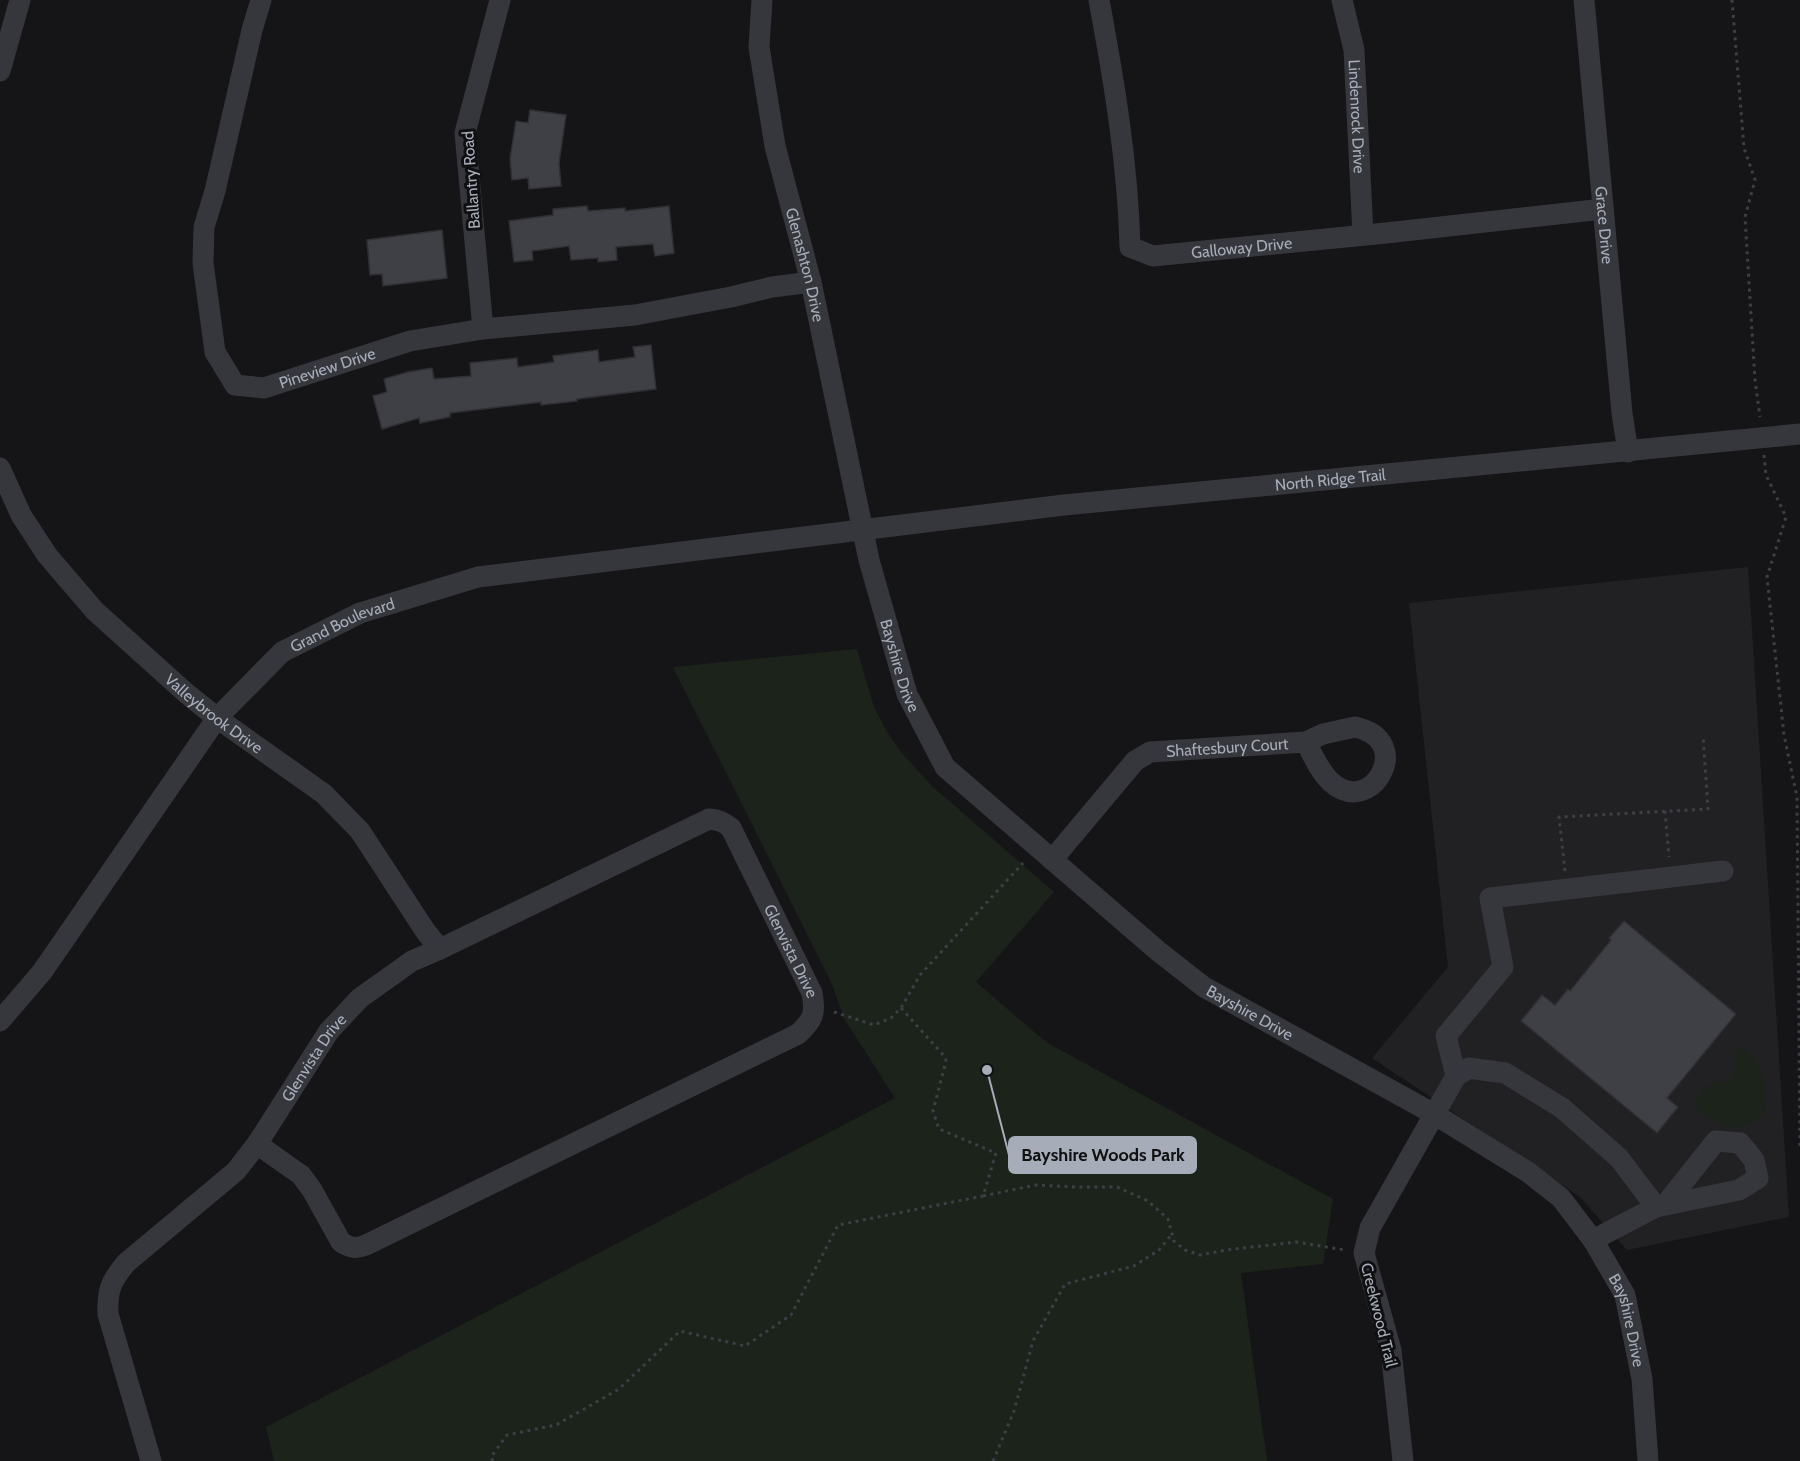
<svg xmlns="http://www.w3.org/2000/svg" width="1800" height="1461" font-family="Cabin,sans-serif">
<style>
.built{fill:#212124}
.green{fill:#1b231b}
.building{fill:#3f4045;stroke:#2f2f34;stroke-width:1.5}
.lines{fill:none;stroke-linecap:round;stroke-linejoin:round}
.path{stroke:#3c3f44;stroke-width:3;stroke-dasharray:3 4.5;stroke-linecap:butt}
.minor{stroke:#36373d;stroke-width:21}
.labels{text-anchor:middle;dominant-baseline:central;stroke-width:6;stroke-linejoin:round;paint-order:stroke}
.street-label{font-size:16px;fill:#a6adb9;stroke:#101012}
.leader{fill:none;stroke:#a6adb9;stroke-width:2}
.callout-dot{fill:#a6adb9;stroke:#101012;stroke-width:2}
.callout{fill:#a6adb9;stroke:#a6adb9;stroke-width:2}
.callout-label{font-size:18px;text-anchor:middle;font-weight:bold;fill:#111}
</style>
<rect width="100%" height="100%" fill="#151517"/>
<!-- built -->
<path class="built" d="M1748 567 1789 1217 1627 1250 1580 1197 1372 1058 1448 967 1409 603Z"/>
<!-- green -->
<path class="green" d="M857 649 874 707 886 730 900 751 933 787 1054 892 976 982 1046 1042 1333 1199 1323 1264 1241 1273 1267 1461H274L266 1427 895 1098 845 1020 831 982 673 667Z
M1740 1046C1765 1066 1765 1082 1765 1113 1759 1117 1751 1124 1745 1126 1725 1132 1707 1117 1693 1105 1698 1098 1704 1086 1713 1083 1720 1080 1724 1084 1732 1079 1739 1069 1732 1058 1740 1046Z"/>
<!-- building -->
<path class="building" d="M530 110 566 115 559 163 561 186 529 189 528 178 512 180 510 159 516 121 528 123Z
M587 206 588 211 625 208V211L669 206 674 253 655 256 653 244 616 247 617 260 598 262V258L571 260 569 246 532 251 533 260 514 262 509 221 553 215V209Z
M442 230 447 278 383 286 382 274 370 275 367 240Z
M651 345 656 389 577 399V401L541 405V402L450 413V417L420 423 419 418 382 429 373 396 387 392 384 379 408 372 432 368 434 379 471 376 470 363 517 358 518 367 554 362 553 356 598 350 599 362 635 357 633 347Z
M1624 921 1736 1014 1667 1098 1678 1107 1657 1133 1521 1021 1542 995 1555 1005 1568 989 1570 991 1611 940 1609 938Z"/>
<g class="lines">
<!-- path -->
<path class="path" d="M1732 0 1744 148 1755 180 1745 217 1755 380 1760 417
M1764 455 1766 475 1786 517 1767 577 1784 735 1797 797 1800 1146
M1665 811 1669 857
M1565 871 1559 817 1708 809 1703 735
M901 1008 945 1057 946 1061 933 1111 939 1129 996 1153 983 1196 1036 1185 1076 1187H1117L1148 1201 1168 1219 1174 1241 1185 1250 1200 1255 1226 1250 1296 1242 1345 1250
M834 1012 874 1025 891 1018 901 1008 920 975 1023 863
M493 1461 491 1457 507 1435 556 1425 619 1389 680 1331 745 1346 791 1315 838 1225 983 1196
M993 1461 1014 1411 1033 1341 1065 1284 1134 1266 1159 1250 1172 1234"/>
<!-- minor -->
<g class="minor">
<path id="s1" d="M261 0 252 30 215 191 204 227 203 263 215 352 235 385 264 388 410 341 483 329 635 315 731 297 772 287 811 282"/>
<path id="s2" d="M762 0 759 47 775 146 811 282 869 560 907 694 945 767 1158 951 1204 987 1434 1114 1528 1172 1561 1198 1593 1240 1625 1295 1642 1379 1648 1461"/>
<path id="s3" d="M1099 0C1114 81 1128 164 1130 247L1153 256 1386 233 1603 209"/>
<path id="s4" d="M1342 0 1354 50 1363 235"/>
<path id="s5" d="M1584 0 1622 413 1628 452"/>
<path d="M0 71 20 0"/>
<path d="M483 329 465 133 500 0"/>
<path id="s6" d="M0 468 21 515 47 555 95 611 186 693 217 718 324 794 360 831 426 932 440 949"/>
<path d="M1355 727C1417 740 1371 819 1331 782 1320 772 1313 756 1306 742L1323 734Z"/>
<path id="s7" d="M1052 860 1135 761 1150 752 1306 742"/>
<path id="s8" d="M0 1021 42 972 217 718 282 652 360 613 478 577 1064 505 1800 434"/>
<path d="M1456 1076 1446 1036 1503 967 1490 898 1723 871"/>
<path d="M1593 1240 1656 1207 1665 1205 1739 1190 1758 1178 1754 1160 1740 1143 1716 1141 1665 1205"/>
<path id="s9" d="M151 1461 108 1314C107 1290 111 1281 126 1263L236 1171 257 1144 329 1031 360 998 412 961 440 949 709 819C719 820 724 822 731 828L812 993C816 1014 813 1020 798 1034L366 1245C356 1249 350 1248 341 1242L312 1190 301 1175 257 1144"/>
<path d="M1403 1461 1391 1350 1364 1253 1370 1228 1456 1076 1469 1068 1505 1073 1562 1108 1619 1158 1656 1207"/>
</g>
</g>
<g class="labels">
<!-- street labels -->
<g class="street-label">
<text stroke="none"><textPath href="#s4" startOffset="118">Lindenrock Drive</textPath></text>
<text transform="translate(471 180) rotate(-94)">Ballantry Road</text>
<text stroke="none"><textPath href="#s5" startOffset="226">Grace Drive</textPath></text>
<text stroke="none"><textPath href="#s3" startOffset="363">Galloway Drive</textPath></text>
<text stroke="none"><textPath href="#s2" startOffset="270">Glenashton Drive</textPath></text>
<text stroke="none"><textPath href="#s1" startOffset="494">Pineview Drive</textPath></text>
<text stroke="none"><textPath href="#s8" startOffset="1534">North Ridge Trail</textPath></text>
<text stroke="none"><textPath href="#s8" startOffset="532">Grand Boulevard</textPath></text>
<text stroke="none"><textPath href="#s2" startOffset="682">Bayshire Drive</textPath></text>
<text stroke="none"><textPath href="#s6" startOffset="330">Valleybrook Drive</textPath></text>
<text stroke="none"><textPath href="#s7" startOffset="224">Shaftesbury Court</textPath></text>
<text stroke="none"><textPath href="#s9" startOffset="1120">Glenvista Drive</textPath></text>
<text stroke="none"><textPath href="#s2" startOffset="1186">Bayshire Drive</textPath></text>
<text stroke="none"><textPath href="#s9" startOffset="490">Glenvista Drive</textPath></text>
<text transform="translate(1379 1315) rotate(76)">Creekwood Trail</text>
<text stroke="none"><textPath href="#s2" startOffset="1690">Bayshire Drive</textPath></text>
</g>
</g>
<!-- callouts -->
<path class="leader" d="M987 1070L1009 1155"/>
<circle class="callout-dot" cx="987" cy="1070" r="6"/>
<rect class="callout" x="1009" y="1137" width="187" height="36" rx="6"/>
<g class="callout-label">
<text x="1103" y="1161">Bayshire Woods Park</text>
</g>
</svg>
